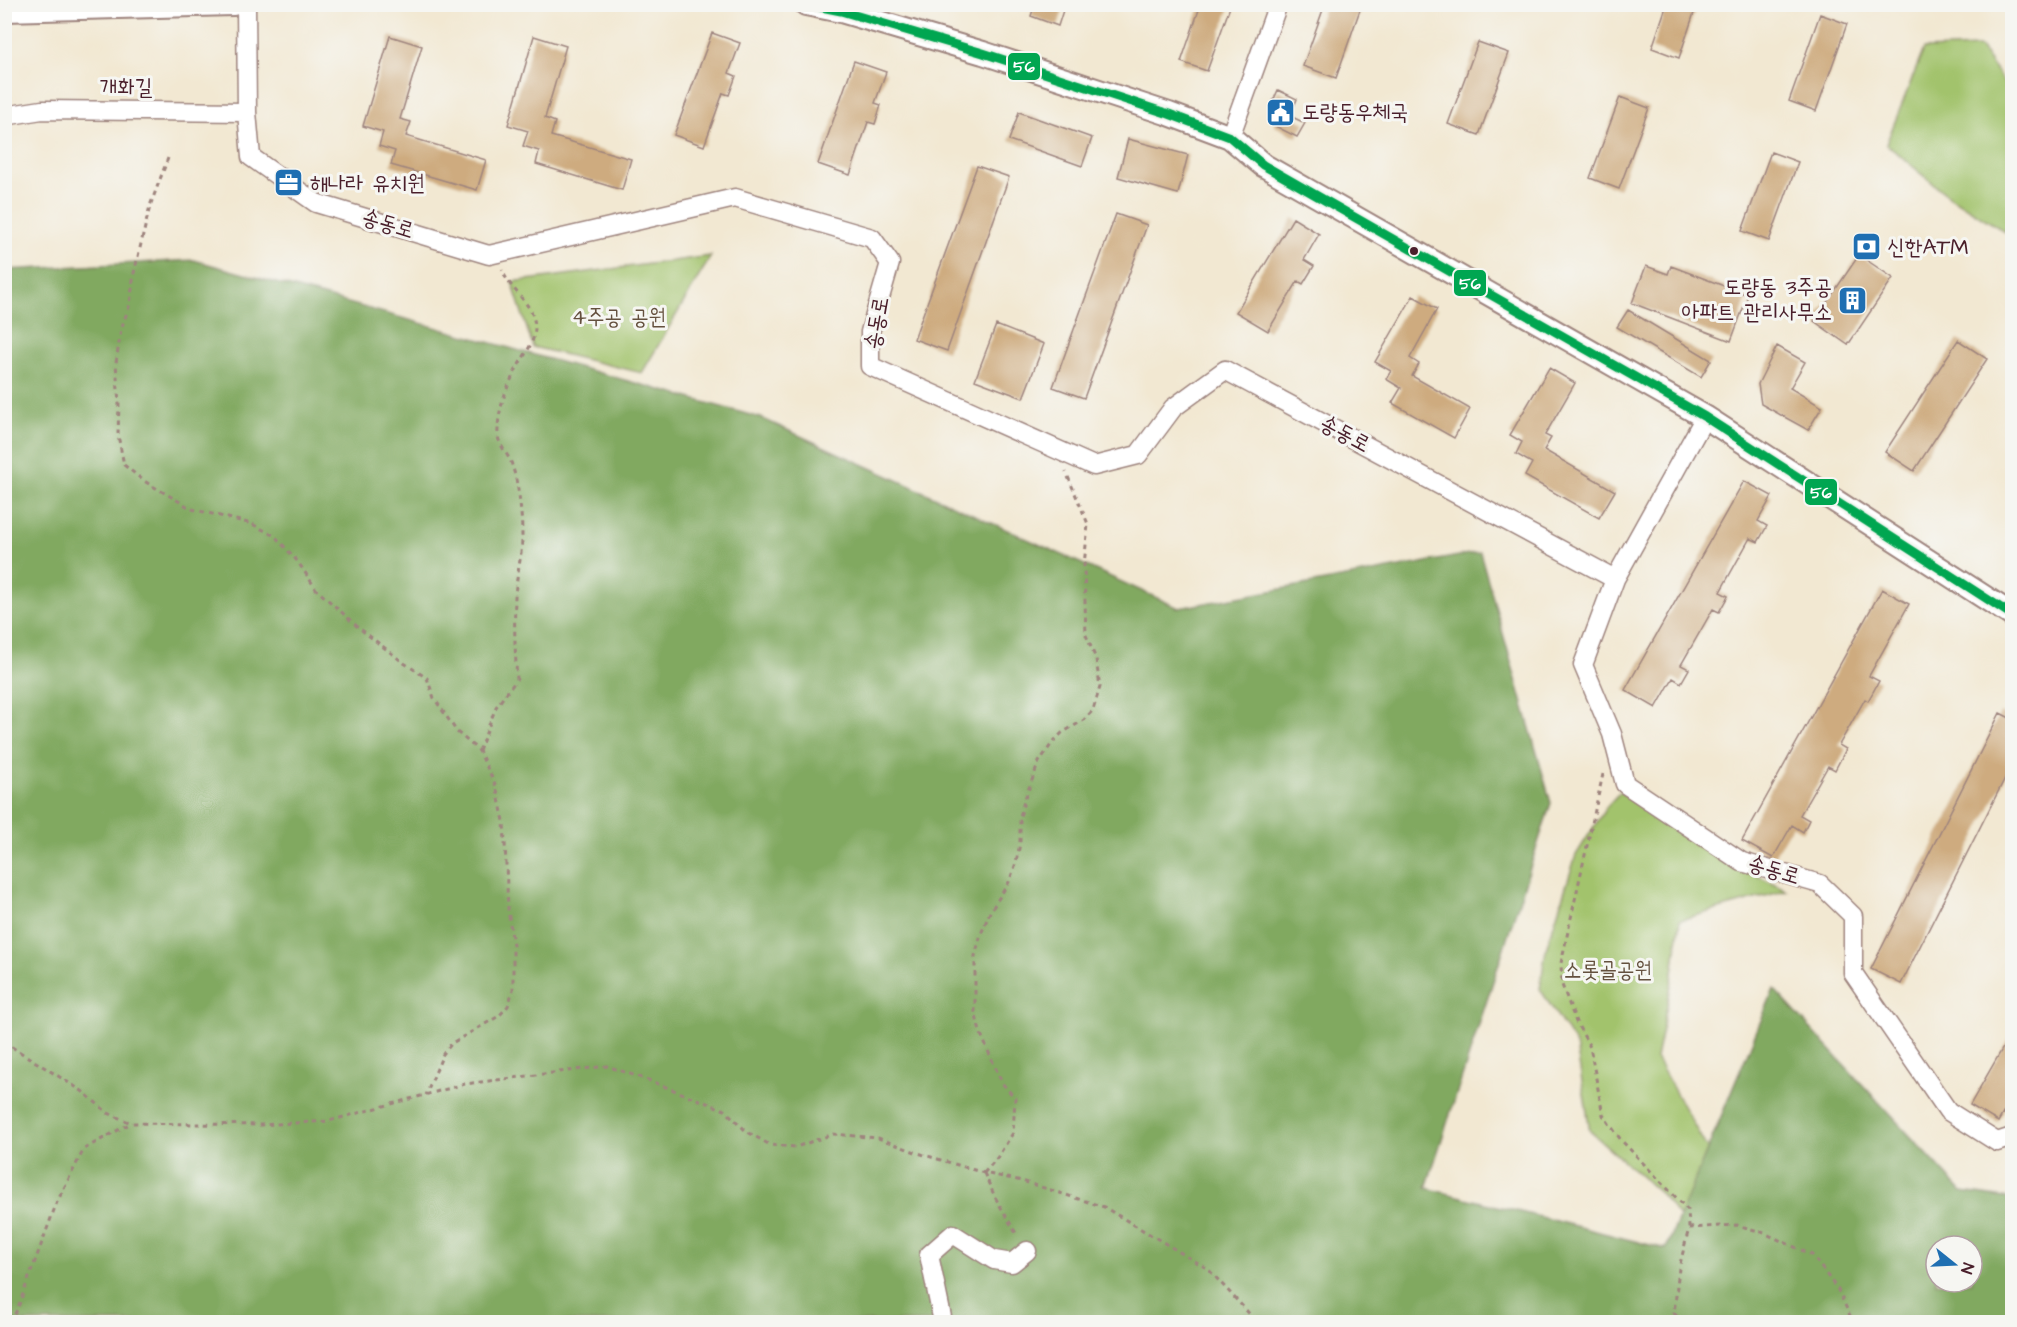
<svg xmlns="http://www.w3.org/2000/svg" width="2017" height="1327" font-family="'Architects Daughter','Poor Story',sans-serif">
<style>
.green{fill:#a2c36c;stroke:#76714c;stroke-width:1.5}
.forest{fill:#81a960;stroke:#666446;stroke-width:1.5;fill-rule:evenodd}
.building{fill:#ceab7f}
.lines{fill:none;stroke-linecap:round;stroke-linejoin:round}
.minor-casing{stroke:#9e847e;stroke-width:21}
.tertiary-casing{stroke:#9e847e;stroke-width:26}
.path{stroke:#9e847e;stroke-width:3;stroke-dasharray:4.5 4.5;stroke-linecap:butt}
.minor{stroke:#fff;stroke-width:18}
.tertiary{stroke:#fff;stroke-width:22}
.bus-1-casing{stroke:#f6f6f2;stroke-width:14}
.bus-1{stroke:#00a651;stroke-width:9}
.bus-dot{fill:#4a1f2b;stroke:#f6f6f2;stroke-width:2}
.labels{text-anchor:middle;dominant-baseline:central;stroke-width:6;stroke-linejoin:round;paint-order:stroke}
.street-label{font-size:22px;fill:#4a1f2b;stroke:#f6f6f2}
.poi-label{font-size:22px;fill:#4a1f2b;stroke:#f6f6f2;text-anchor:start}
.park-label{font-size:22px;fill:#64503e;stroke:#f6f6f2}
.line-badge{stroke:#f6f6f2;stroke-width:2}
.badge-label{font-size:16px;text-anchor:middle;font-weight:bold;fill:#fff}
</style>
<rect width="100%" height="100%" fill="#f6f6f2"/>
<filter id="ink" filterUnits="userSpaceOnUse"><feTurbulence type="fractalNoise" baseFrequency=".0167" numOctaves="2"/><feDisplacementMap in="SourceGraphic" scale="12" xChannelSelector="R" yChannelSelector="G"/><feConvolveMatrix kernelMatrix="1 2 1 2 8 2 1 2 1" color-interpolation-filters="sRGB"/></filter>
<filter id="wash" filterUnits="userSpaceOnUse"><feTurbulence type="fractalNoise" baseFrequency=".008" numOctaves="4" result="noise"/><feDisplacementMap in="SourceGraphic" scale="24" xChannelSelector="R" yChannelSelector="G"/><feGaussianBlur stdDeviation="1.35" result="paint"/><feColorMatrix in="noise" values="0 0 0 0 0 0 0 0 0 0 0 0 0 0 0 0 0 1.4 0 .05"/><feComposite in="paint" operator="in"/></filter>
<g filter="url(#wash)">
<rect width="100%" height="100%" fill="#f2e8d2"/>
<!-- green -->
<path class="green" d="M1980 47 2012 94V227L2007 233 1947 195 1886 144 1924 49Z
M711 256 642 373 533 347 512 282Z
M1620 792 1745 869 1787 890 1680 920 1672 981 1656 1058 1742 1210 1724 1274 1662 1195 1590 1131 1576 1045 1540 989 1546 949 1576 855 1607 806Z"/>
<!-- forest -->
<path class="forest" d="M194 260 761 418 1179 608 1480 552 1551 803 1426 1188 1666 1249 1774 989 1962 1192 2012 1199V1322H5V270ZM1936 1246H1972V1282H1936Z"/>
<g id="blocks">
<!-- building -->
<path class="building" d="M1035 4H1065L1058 26 1031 16Z
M1201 4H1231L1207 71 1181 62Z
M1325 4H1362L1336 78 1303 66Z
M1667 4H1697L1679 58 1652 48Z
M1820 14 1847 24 1816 111 1789 101Z
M712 33 740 43 729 73 736 76 729 95 723 93 704 146 674 135Z
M390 36 422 46 400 119 411 122 406 136 486 160 477 190 391 165 395 151 379 146 383 132 363 126Z
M534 36 566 46 545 118 555 122 551 136 631 159 622 190 536 164 539 151 523 146 528 131 508 125Z
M1478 42 1509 53 1479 135 1448 124Z
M854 61 886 72 875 103 881 105 875 124 868 122 850 175 818 164Z
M1278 90 1297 99 1290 116 1305 123 1297 137 1275 126 1270 108Z
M1620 97 1649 108 1619 189 1590 178Z
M1019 112 1092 138 1082 166 1009 140Z
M1128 139 1188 155 1178 194 1118 177Z
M1771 152 1798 162 1769 241 1742 231Z
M977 166 1009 177 947 351 914 339Z
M1116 214 1147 225 1084 398 1053 387Z
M1293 218 1319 234 1304 260 1314 266 1303 284 1298 281 1268 331 1236 312Z
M1859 255 1893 278 1848 345 1814 321Z
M1646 266 1668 274 1671 266 1748 295 1731 341 1632 303Z
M1413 296 1437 309 1410 358 1419 364 1412 376 1470 409 1454 438 1392 403 1401 388 1386 379 1391 371 1375 362Z
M1628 310 1711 360 1701 377 1617 327Z
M996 325 1044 344 1023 398 975 380Z
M1958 340 1987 359 1914 471 1885 452Z
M1777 346 1805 362 1790 388 1822 407 1808 430 1761 404 1758 384Z
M1549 368 1575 383 1545 435 1551 438 1544 450 1615 491 1599 518 1525 476 1532 463 1516 454 1522 442 1510 435Z
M1744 481 1772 496 1758 521 1767 526 1758 542 1750 538 1720 592 1728 596 1719 612 1713 609 1681 665 1689 669 1681 683 1673 678 1656 708 1625 690Z
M1882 589 1909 604 1869 676 1879 681 1868 701 1865 699 1839 745 1846 749 1835 770 1828 766 1800 815 1809 820 1803 832 1792 825 1773 858 1742 841Z
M2000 713 2012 719V764L1901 984 1871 969Z
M2012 1032V1098L1998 1122 1970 1105Z"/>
</g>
</g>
<g filter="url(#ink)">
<use href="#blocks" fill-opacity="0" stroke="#9e847e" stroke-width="1.5"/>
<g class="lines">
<defs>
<path id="minor" d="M246 4 247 112 251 157 316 203 489 255 735 198 872 238 890 263 870 332V366L1094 466 1138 455 1173 408 1225 370 1615 579 1583 665 1612 734 1625 784 1742 862 1820 884 1853 916V973L1948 1111 1997 1142 2012 1137
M4 116 42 110 247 112
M1230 137 1278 4
M1615 579 1705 417
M943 1322 929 1255 953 1234 994 1260 1012 1263 1027 1251"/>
<path id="tertiary" d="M806 4 841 11 983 53 1169 114 1230 137 1263 165 1705 417 2012 615
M4 10 233 4"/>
</defs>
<!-- minor casing -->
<use href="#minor" class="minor-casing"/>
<!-- tertiary casing -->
<use href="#tertiary" class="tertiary-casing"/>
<!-- path -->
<path class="path" d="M168 158 150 206 134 273 130 304 121 329 116 363 119 404 118 435 124 465 144 481 192 509 252 524 275 536 298 562 316 589 359 628 404 663 427 678 434 698 457 732 479 751 496 786 504 821 508 909 513 945V990L508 1006 499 1016 452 1043 443 1054 426 1095
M479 751 496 707 517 679C515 652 514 624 515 597 516 577 522 557 522 537 522 514 519 486 512 465 509 455 499 446 498 436 497 413 505 390 516 370 524 354 539 339 534 320 531 303 509 288 502 270
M1603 774 1561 963 1562 985 1576 1022 1590 1047 1603 1115 1621 1140 1688 1210 1689 1228 1679 1268 1674 1313 1682 1322
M4 1042 82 1091 108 1113 131 1123 261 1125 329 1121 465 1084 607 1066 648 1080 725 1110 746 1131 770 1145 796 1147 833 1134 878 1138 918 1153 984 1173 1022 1181 1104 1207 1208 1269 1257 1322
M984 1173 997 1158 1013 1133 1015 1098 1002 1083 980 1032 975 1012V956L981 934 990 912 1009 882 1015 866 1020 844V817L1024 801 1039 762 1053 742 1062 733 1084 720 1093 710 1100 687 1096 659 1086 635 1084 566 1088 524 1066 472
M984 1173 995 1197 1017 1235
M1689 1228 1737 1225 1762 1232 1812 1255 1838 1290 1853 1322
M10 1322 17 1310 57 1202 84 1149 131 1123"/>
<!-- minor -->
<use href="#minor" class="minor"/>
<!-- tertiary -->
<use href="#tertiary" class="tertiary"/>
<defs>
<path id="bus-1" d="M806 4 841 11 983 53 1169 114 1230 137 1263 165 1705 417 2012 615"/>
</defs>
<!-- bus-1 casing -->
<use href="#bus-1" class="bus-1-casing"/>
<!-- bus-1 -->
<use href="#bus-1" class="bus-1"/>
</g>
</g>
<!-- icons -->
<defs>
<symbol id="civic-square" viewBox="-11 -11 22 22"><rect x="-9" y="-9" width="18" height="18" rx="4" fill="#1f6fb2" stroke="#f6f6f2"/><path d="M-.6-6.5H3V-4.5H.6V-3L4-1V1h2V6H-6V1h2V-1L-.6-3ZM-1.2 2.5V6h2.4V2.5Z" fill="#fff"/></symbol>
<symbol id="office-square" viewBox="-11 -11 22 22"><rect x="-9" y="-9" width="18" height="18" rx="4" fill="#1f6fb2" stroke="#f6f6f2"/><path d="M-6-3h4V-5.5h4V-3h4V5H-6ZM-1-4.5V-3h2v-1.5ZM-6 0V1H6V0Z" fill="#fff"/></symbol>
<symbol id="bank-square" viewBox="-11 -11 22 22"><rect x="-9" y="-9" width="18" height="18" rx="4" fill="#1f6fb2" stroke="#f6f6f2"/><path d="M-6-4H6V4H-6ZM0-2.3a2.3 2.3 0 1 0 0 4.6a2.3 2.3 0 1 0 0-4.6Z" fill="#fff"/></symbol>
<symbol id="building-square" viewBox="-11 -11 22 22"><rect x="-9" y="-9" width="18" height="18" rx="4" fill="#1f6fb2" stroke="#f6f6f2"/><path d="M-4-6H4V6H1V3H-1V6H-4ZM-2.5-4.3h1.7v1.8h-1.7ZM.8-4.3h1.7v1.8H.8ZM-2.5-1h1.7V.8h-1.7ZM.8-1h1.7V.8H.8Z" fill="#fff"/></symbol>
</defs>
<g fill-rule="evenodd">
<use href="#civic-square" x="1264" y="96" width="33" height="33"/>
<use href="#office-square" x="272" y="166" width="33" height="33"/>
<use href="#bank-square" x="1850" y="230" width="33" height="33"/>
<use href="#building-square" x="1836" y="284" width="33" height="33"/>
</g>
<!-- markers -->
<circle class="bus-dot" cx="1414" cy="251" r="5"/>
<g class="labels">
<!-- street labels -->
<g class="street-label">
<text x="126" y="87">개화길</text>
<text transform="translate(388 224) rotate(17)">송동로</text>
<text transform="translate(877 323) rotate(-80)">송동로</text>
<text transform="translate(1345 434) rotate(28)">송동로</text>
<text transform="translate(1774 870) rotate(17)">송동로</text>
</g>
<!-- poi labels -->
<g class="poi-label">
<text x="1302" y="112">도량동우체국</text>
<text x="310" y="183">해나라 유치원</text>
<text x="1887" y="247">신한ATM</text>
<text x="1832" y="287" text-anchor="end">도량동 3주공<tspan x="1832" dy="25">아파트 관리사무소</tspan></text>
</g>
<!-- park labels -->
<g class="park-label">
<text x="619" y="317">4주공 공원</text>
<text x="1608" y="970">소롯골공원</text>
</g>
</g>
<g class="line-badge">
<rect x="1007" y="52" width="34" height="29" rx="6" fill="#00a651"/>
<rect x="1453" y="269" width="34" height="28" rx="6" fill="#00a651"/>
<rect x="1804" y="478" width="34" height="28" rx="6" fill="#00a651"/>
</g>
<g class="badge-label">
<text x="1024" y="72">56</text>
<text x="1470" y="289">56</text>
<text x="1821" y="498">56</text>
</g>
<!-- margin -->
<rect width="2017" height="1327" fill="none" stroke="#f6f6f2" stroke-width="24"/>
<!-- north arrow -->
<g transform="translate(1954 1264) rotate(108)"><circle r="28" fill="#f6f6f2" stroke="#b1a0a2" stroke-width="1.5"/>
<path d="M0-4.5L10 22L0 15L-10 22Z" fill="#1f6fb2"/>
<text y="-9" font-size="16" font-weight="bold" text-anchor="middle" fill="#4a1f2b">N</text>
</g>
</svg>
